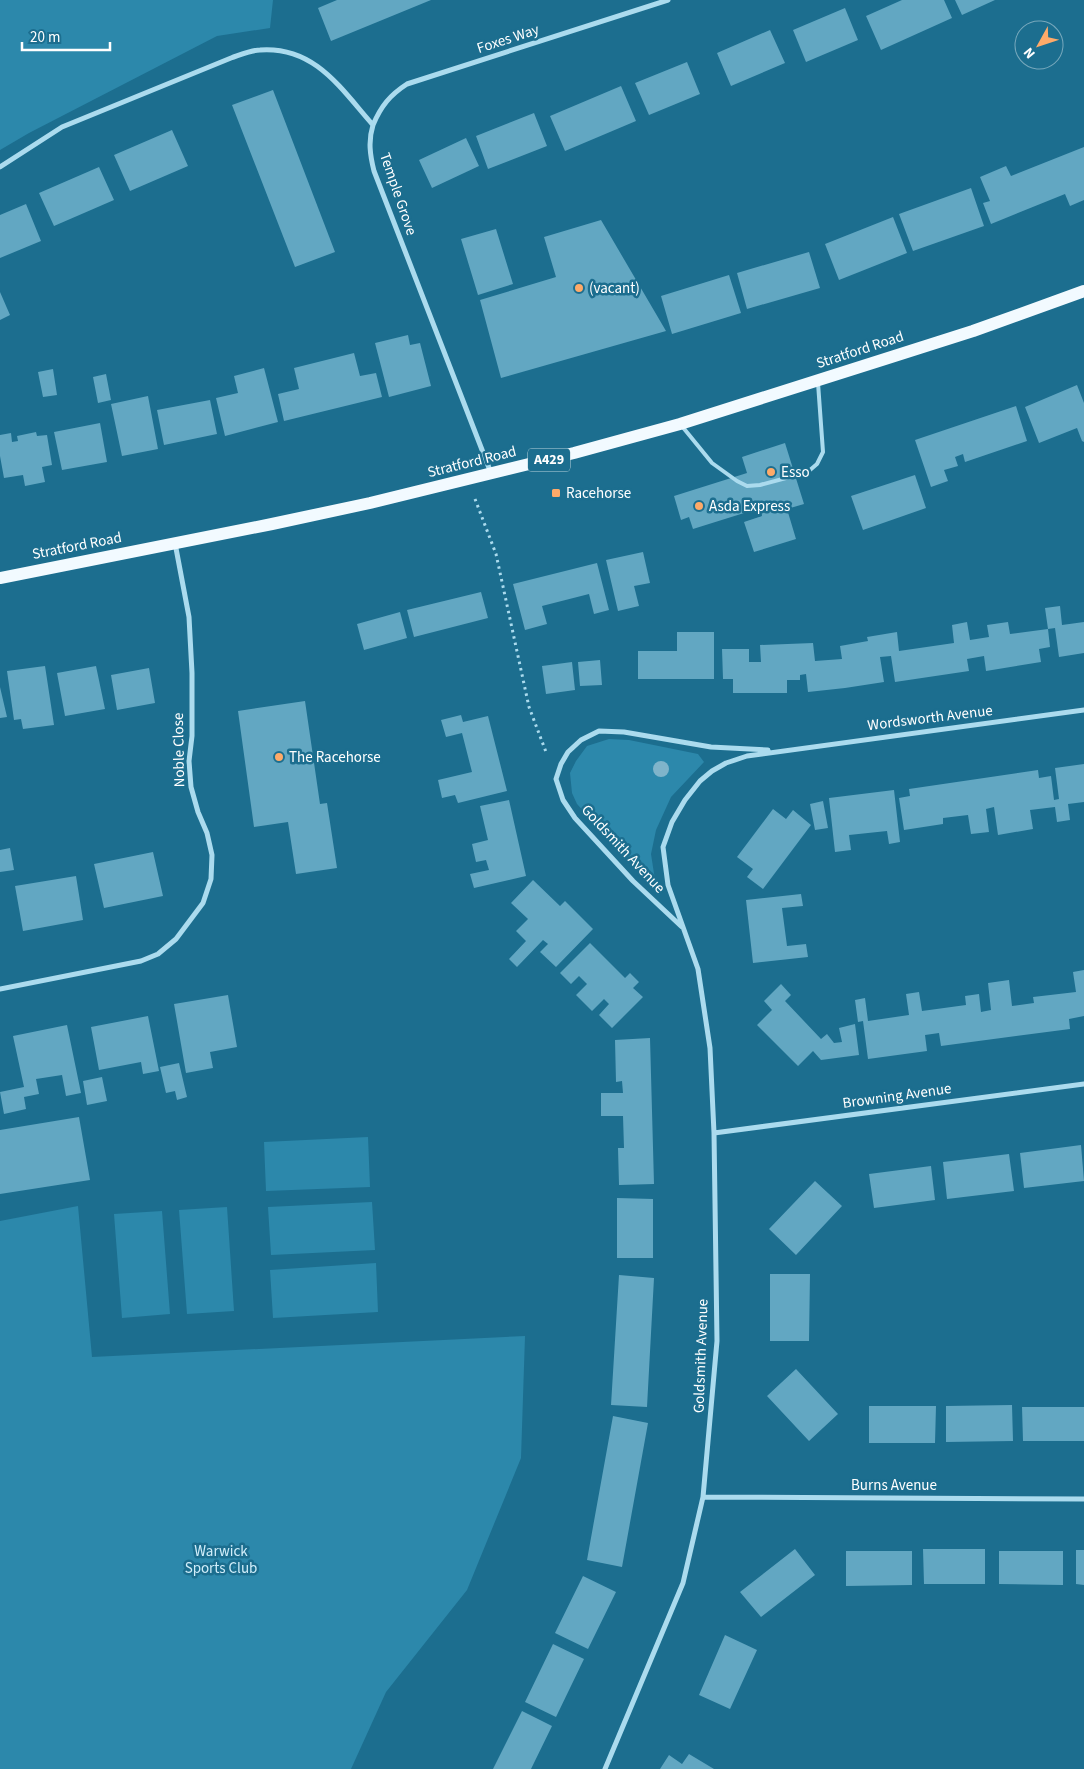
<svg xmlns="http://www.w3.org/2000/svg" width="1084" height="1769" font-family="'Source Sans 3',sans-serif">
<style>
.green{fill:#2c88ab}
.building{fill:#62a7c2}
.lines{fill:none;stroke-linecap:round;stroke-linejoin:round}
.path{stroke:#abdbee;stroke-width:3;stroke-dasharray:2.5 4;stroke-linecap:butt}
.lane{stroke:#abdbee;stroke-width:4}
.street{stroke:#abdbee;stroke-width:5}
.primary{stroke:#f2faff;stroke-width:12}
.tree{fill:#80b4ca}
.poi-dot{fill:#feaa69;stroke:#1c6e8f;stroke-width:2}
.labels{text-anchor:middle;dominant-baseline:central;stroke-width:5;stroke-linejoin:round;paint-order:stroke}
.shield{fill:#1c6e8f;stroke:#bbd4dd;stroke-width:1}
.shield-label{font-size:14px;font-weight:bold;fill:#fff}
.street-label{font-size:15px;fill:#fff;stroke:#1c6e8f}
.poi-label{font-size:15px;fill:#fff;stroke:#1c6e8f;text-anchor:start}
.park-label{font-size:15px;fill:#d1eefa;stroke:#1c6e8f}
</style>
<rect width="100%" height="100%" fill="#1c6e8f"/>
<!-- green -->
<path class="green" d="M0 0H273L270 28 217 36 29 133 0 150Z
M609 739 629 740 698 754 704 762 671 797 656 830 651 854 655 880 654 888 577 804 572 793 570 773 576 761 587 746Z
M368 1137 370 1187 266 1191 264 1142Z
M372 1202 375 1250 271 1255 268 1207Z
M78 1206 92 1357 525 1336 521 1458 467 1590 386 1692 351 1769H0V1221Z
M227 1207 234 1311 187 1314 179 1210Z
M162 1211 170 1314 122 1318 114 1214Z
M376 1263 378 1312 273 1318 270 1270Z"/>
<!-- building -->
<path class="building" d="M337 0H431L331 41 318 8Z
M902 0H944L952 18 881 50 866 16Z
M955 0H995L962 15Z
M845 8 858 40 806 62 793 30Z
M770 30 785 63 731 86 717 53Z
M687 62 700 94 649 115 635 83Z
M621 86 636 121 565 151 550 116Z
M273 90 335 252 295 267 232 105Z
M534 113 547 146 488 169 476 136Z
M172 130 188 166 130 191 114 155Z
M466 138 479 166 432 188 419 160Z
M1084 147V200L1070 206 1065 194 991 224 983 203 990 201 980 177 1006 166 1011 176Z
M99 167 114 200 54 226 39 193Z
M971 188 984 226 913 251 899 214Z
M26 204 41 241 0 258V215Z
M893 217 907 253 839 280 825 244Z
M601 220 666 331 501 378 480 300 556 277 544 237Z
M496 229 513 284 478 295 461 239Z
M809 252 820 288 747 309 737 273Z
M729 275 741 313 672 334 661 296Z
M0 292 10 315 0 320Z
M408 335 410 345 420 343 431 386 389 397 375 343Z
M354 353 360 376 376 373 382 397 284 421 278 394 299 389 294 368Z
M264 368 278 422 225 436 216 398 238 393 234 376Z
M53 369 57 395 43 397 38 372Z
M106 374 111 400 98 403 93 377Z
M1077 385 1084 403V442L1082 441 1077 428 1039 443 1025 407Z
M148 396 158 449 122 456 111 404Z
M210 400 217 434 164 445 157 410Z
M1016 406 1027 441 965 462 963 454 955 457 958 466 944 470 948 481 931 487 915 440Z
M100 423 107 462 62 470 54 432Z
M36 432 37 436 47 435 52 465 42 467 45 482 25 486 23 475 4 478 0 456V435L11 433 12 442 18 441 17 436Z
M785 443 804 504 787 509 796 539 754 552 744 522 762 516 760 508 693 529 689 517 681 520 674 496 747 473 742 457Z
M915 475 926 508 863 530 851 496Z
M643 552 650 583 634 586 639 606 618 611 606 560Z
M597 563 609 610 594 614 589 594 542 606 547 624 525 630 513 584Z
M481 592 488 618 414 637 407 610Z
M1060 606 1062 625 1084 622V653L1059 657 1055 628 1048 629 1045 608Z
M400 612 407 638 364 650 357 624Z
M967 622 970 640 989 637 987 625 1008 622 1010 634 1048 629 1050 647 1039 649 1041 662 986 671 984 656 967 659 969 671 895 682 891 656 880 657 884 682 845 688 808 692 806 674 800 675V680H787V693H733V679H723L722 649H749V662H761L760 645 813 643 815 661 842 659 840 646 868 641 867 637 897 632 899 651 954 643 952 625Z
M677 632H714V679H638V651H677Z
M600 660 602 685 580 686 578 662Z
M572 662 575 690 546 694 542 666Z
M45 666 54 725 23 729 21 719 14 720 7 671Z
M96 666 105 709 65 716 57 673Z
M149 668 155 703 117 710 111 675Z
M0 687 7 717 0 718Z
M305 701 320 804 327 803 337 868 296 874 288 822 254 827 238 711Z
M461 715 463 722 488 716 507 791 458 803 455 795 442 798 438 780 472 772 462 733 446 737 441 720Z
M1084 764V802L1068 804 1070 820 1057 822 1055 807 1030 810 1033 829 998 835 994 807 986 809 989 832 971 834 968 815 943 818V824L904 830 899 798 910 796 909 789 1038 770 1039 778 1051 776 1054 800 1059 799 1055 768Z
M894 790 900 842 889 844 887 831 849 835 851 850 835 852 829 798Z
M509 800 526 876 474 888 470 874 489 870 486 860 476 862 472 844 488 840 480 806Z
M823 801 828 828 815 830 810 804Z
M773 809 786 819 793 810 811 825 763 889 747 877 753 869 737 857Z
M10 848 14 870 0 872V850Z
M153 852 163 896 104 908 94 864Z
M76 876 83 920 23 931 15 886Z
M533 880 560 906 565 901 593 929 556 967 540 952 548 944 543 940 517 967 509 959 526 941 516 931 528 919 511 903Z
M801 894 803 906 782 908 787 946 806 944 808 957 753 963 746 900Z
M590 943 625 978 630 973 639 982 633 988 643 997 612 1028 599 1015 609 1004 604 999 592 1011 576 995 587 984 579 976 571 984 560 973Z
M1084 970V1016L1069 1019 1070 1029 941 1046 939 1033 925 1035 927 1051 868 1059 863 1021 858 1022 855 1000 865 998 868 1021 909 1015 906 994 919 992 922 1011 966 1005 965 996 979 994 981 1012 991 1010 988 983 1009 980 1012 1006 1034 1003 1033 997 1076 992 1073 972Z
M781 984 791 995 785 1001 821 1039 827 1034 834 1043 842 1042 839 1028 855 1024 859 1055 821 1060 813 1051 798 1066 757 1025 772 1010 764 1001Z
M228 995 237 1047 210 1052 213 1068 186 1073 174 1004Z
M148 1016 159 1071 143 1074 141 1062 99 1070 91 1027Z
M67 1025 81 1093 66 1096 62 1075 36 1079 39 1094 24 1097 26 1109 4 1114 0 1092 24 1087 13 1036Z
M650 1038 654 1184 619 1185 618 1148H624L623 1116H601V1093H623L622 1081 616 1082 615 1040Z
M179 1063 187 1097 177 1100 175 1091 166 1093 160 1067Z
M102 1077 107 1101 87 1105 83 1081Z
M79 1117 90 1180 0 1194V1130Z
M1081 1145 1084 1181 1024 1188 1020 1153Z
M1009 1154 1014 1191 947 1199 943 1162Z
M931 1166 935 1200 874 1208 869 1174Z
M815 1181 842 1206 796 1255 769 1229Z
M617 1198 653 1199V1258H617Z
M770 1274H810L809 1341H770Z
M619 1275 654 1278 647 1407 611 1405Z
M796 1369 838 1414 809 1441 767 1396Z
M1012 1405 1013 1441 946 1442V1406Z
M869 1406H936L935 1443H869Z
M1022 1407H1084V1441H1023Z
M613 1416 648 1423 622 1567 587 1560Z
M795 1549 815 1575 761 1617 740 1592Z
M923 1549H985V1584H924Z
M1076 1550H1084V1585L1076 1584Z
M846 1551H912V1585L846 1586Z
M999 1551H1063V1585L999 1584Z
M583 1576 616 1592 588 1649 555 1633Z
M725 1635 757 1650 730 1709 699 1695Z
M553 1644 584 1659 556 1717 525 1702Z
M522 1711 552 1726 531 1769H493Z
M689 1754 714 1769H660L669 1755 682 1764Z"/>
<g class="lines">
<!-- path -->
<path class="path" d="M475 499 496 554 529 707 546 752"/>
<!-- lane -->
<path class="lane" d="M681 425 712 463 737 481 747 486 760 485 786 478 810 470 817 464 823 452 818 383"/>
<!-- street -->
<path class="street" d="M373 125C381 106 390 95 407 84L668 0
M0 167 62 127 231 58C240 55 251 50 260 50 315 46 341 89 373 125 368 141 370 155 374 171L491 473
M682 927 633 881 575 818 563 800 556 779 561 764 568 752 581 740 599 731 624 732 711 747 768 750
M0 989 141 961 158 954 176 939 203 903 211 879 212 855 207 833 198 812 191 787 189 761 192 736V673L189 617 175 543
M714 1133 1084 1084
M703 1497 1084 1499
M605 1769 683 1583 703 1497 717 1341 714 1133 710 1048 698 969 668 885 663 847 672 822 685 800 700 781 712 771 726 763 747 756 1084 710"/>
<!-- primary -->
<path class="primary" d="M0 578 272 524 370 503 574 453 680 424 885 359 973 331 1084 291"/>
</g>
<!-- trees -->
<circle class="tree" cx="661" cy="769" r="8"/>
<!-- markers -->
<g class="poi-dot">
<circle cx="579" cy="288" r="5"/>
<circle cx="771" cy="472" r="5"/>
<rect x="551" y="488" width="10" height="10" rx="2.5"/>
<circle cx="699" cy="506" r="5"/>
<circle cx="279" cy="757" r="5"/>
</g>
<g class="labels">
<!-- shield labels -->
<rect class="shield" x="528" y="448.5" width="42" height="23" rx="4"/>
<g class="shield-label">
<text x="549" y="460">A429</text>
</g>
<!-- street labels -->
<g class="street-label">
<text transform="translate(508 39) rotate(-18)">Foxes Way</text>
<text transform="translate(398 194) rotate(71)">Temple Grove</text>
<text transform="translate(860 350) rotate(-18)">Stratford Road</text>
<text transform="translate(472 462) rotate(-14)">Stratford Road</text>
<text transform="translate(77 546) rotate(-11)">Stratford Road</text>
<text transform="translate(930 718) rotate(-7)">Wordsworth Avenue</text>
<text transform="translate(179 750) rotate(-91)">Noble Close</text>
<text transform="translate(623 849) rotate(47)">Goldsmith Avenue</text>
<text transform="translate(897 1096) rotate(-8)">Browning Avenue</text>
<text transform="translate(701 1356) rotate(-88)">Goldsmith Avenue</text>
<text x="894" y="1485">Burns Avenue</text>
</g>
<!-- poi labels -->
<g class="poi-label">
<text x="589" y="288">(vacant)</text>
<text x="781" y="472">Esso</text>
<text x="566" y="493">Racehorse</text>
<text x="709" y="506">Asda Express</text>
<text x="289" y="757">The Racehorse</text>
</g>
<!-- park labels -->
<g class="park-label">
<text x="221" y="1551">Warwick<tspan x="221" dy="17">Sports Club</tspan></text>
</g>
</g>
<!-- north arrow -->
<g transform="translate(1039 45) rotate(230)"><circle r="24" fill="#1c6e8f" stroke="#77a8bc"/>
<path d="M0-4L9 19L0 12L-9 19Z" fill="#feaa69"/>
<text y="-8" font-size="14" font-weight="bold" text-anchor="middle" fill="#ffffff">N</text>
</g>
<!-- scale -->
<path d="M22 42v8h88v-8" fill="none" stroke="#ffffff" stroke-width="2.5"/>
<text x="30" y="42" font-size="15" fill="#ffffff" stroke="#1c6e8f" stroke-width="4" paint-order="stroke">20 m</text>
</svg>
